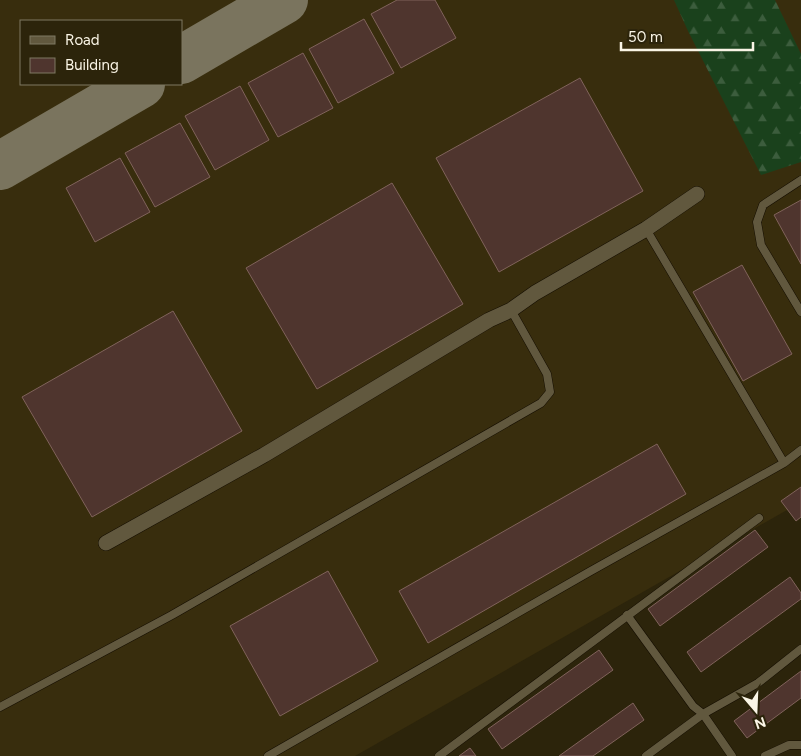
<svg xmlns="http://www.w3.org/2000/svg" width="801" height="756" font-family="Figtree,sans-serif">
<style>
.built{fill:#382d0d;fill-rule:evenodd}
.forest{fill:url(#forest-firs)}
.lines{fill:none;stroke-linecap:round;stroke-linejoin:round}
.taxiway{stroke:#7a745e;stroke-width:48}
.building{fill:#4f352e;stroke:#80635b}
.lane-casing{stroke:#140d00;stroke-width:9}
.street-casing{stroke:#140d00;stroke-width:16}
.lane{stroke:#61583e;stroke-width:8}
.street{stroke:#61583e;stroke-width:15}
</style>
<defs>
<pattern id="forest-firs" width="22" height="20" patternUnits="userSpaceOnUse" patternTransform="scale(1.25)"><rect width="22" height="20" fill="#1a411c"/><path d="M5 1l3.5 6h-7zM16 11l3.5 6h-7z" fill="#3c5d3d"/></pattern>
</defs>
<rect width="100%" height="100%" fill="#2c240b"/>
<!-- built -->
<path class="built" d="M0 0H801V502L355 756H0ZM21 21H181V84H21Z"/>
<!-- forest -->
<path class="forest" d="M674 0H775L801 54V162L761 175 688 31Z"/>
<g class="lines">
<!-- taxiway -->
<path class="taxiway" d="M181 60 284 0
M0 166 141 84"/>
</g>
<!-- building -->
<path class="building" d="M397 0H435L456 38 401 68 371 14Z
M364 19 394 73 338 103 309 49Z
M303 53 333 108 278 137 248 83Z
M580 78 643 191 499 272 436 158Z
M240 86 269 140 215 170 185 116Z
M180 123 210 177 155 207 125 153Z
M120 158 150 212 95 242 66 188Z
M392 183 463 304 317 389 246 268Z
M801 200V264L774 215Z
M742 265 792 354 743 381 693 292Z
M173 311 242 431 92 517 22 397Z
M657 444 686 494 428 643 399 591Z
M801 487V517L796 521 781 501Z
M755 530 768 547 660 626 648 609Z
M328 571 378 661 280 716 230 626Z
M790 577 801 593V599L701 672 687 652Z
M599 650 613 670 502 749 488 729Z
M801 671V698L747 738 734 721Z
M633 703 644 720 593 756H559Z
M470 748 476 756H459Z"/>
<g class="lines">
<defs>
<path id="lane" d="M801 180 763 205 757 222 761 245 801 312
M646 229 784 463
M627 615 693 706 703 714 732 756
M0 707 172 615 541 403 550 392 547 374 511 310
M268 756 589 572 784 463 801 450
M439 756 759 518
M646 756 703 714 758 683 801 649
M765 756 789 745H801"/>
<path id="street" d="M106 543 264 455 489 320 511 310 535 293 646 229 697 194"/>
</defs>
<!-- lane casing -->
<use href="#lane" class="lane-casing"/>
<!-- street casing -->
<use href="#street" class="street-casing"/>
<!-- lane -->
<use href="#lane" class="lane"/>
<!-- street -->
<use href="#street" class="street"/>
</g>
<!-- legend -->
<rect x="20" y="20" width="162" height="65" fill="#2c240b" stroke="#7e7863"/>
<rect x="30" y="36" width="25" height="8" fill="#61583e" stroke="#7e7863"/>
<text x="65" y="45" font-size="15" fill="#faf5e6">Road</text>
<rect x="30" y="58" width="25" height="15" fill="#4f352e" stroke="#7e7863"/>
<text x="65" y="70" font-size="15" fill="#faf5e6">Building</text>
<!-- north arrow -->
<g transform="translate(756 711) rotate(161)" stroke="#2c240b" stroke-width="4" paint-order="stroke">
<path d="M0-4L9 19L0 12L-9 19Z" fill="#faf5e6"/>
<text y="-8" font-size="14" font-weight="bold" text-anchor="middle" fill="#faf5e6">N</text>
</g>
<!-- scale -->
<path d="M621 42v8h132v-8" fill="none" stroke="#faf5e6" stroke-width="2.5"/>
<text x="628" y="42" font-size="15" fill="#faf5e6" stroke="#2c240b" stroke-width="4" paint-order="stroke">50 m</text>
</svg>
